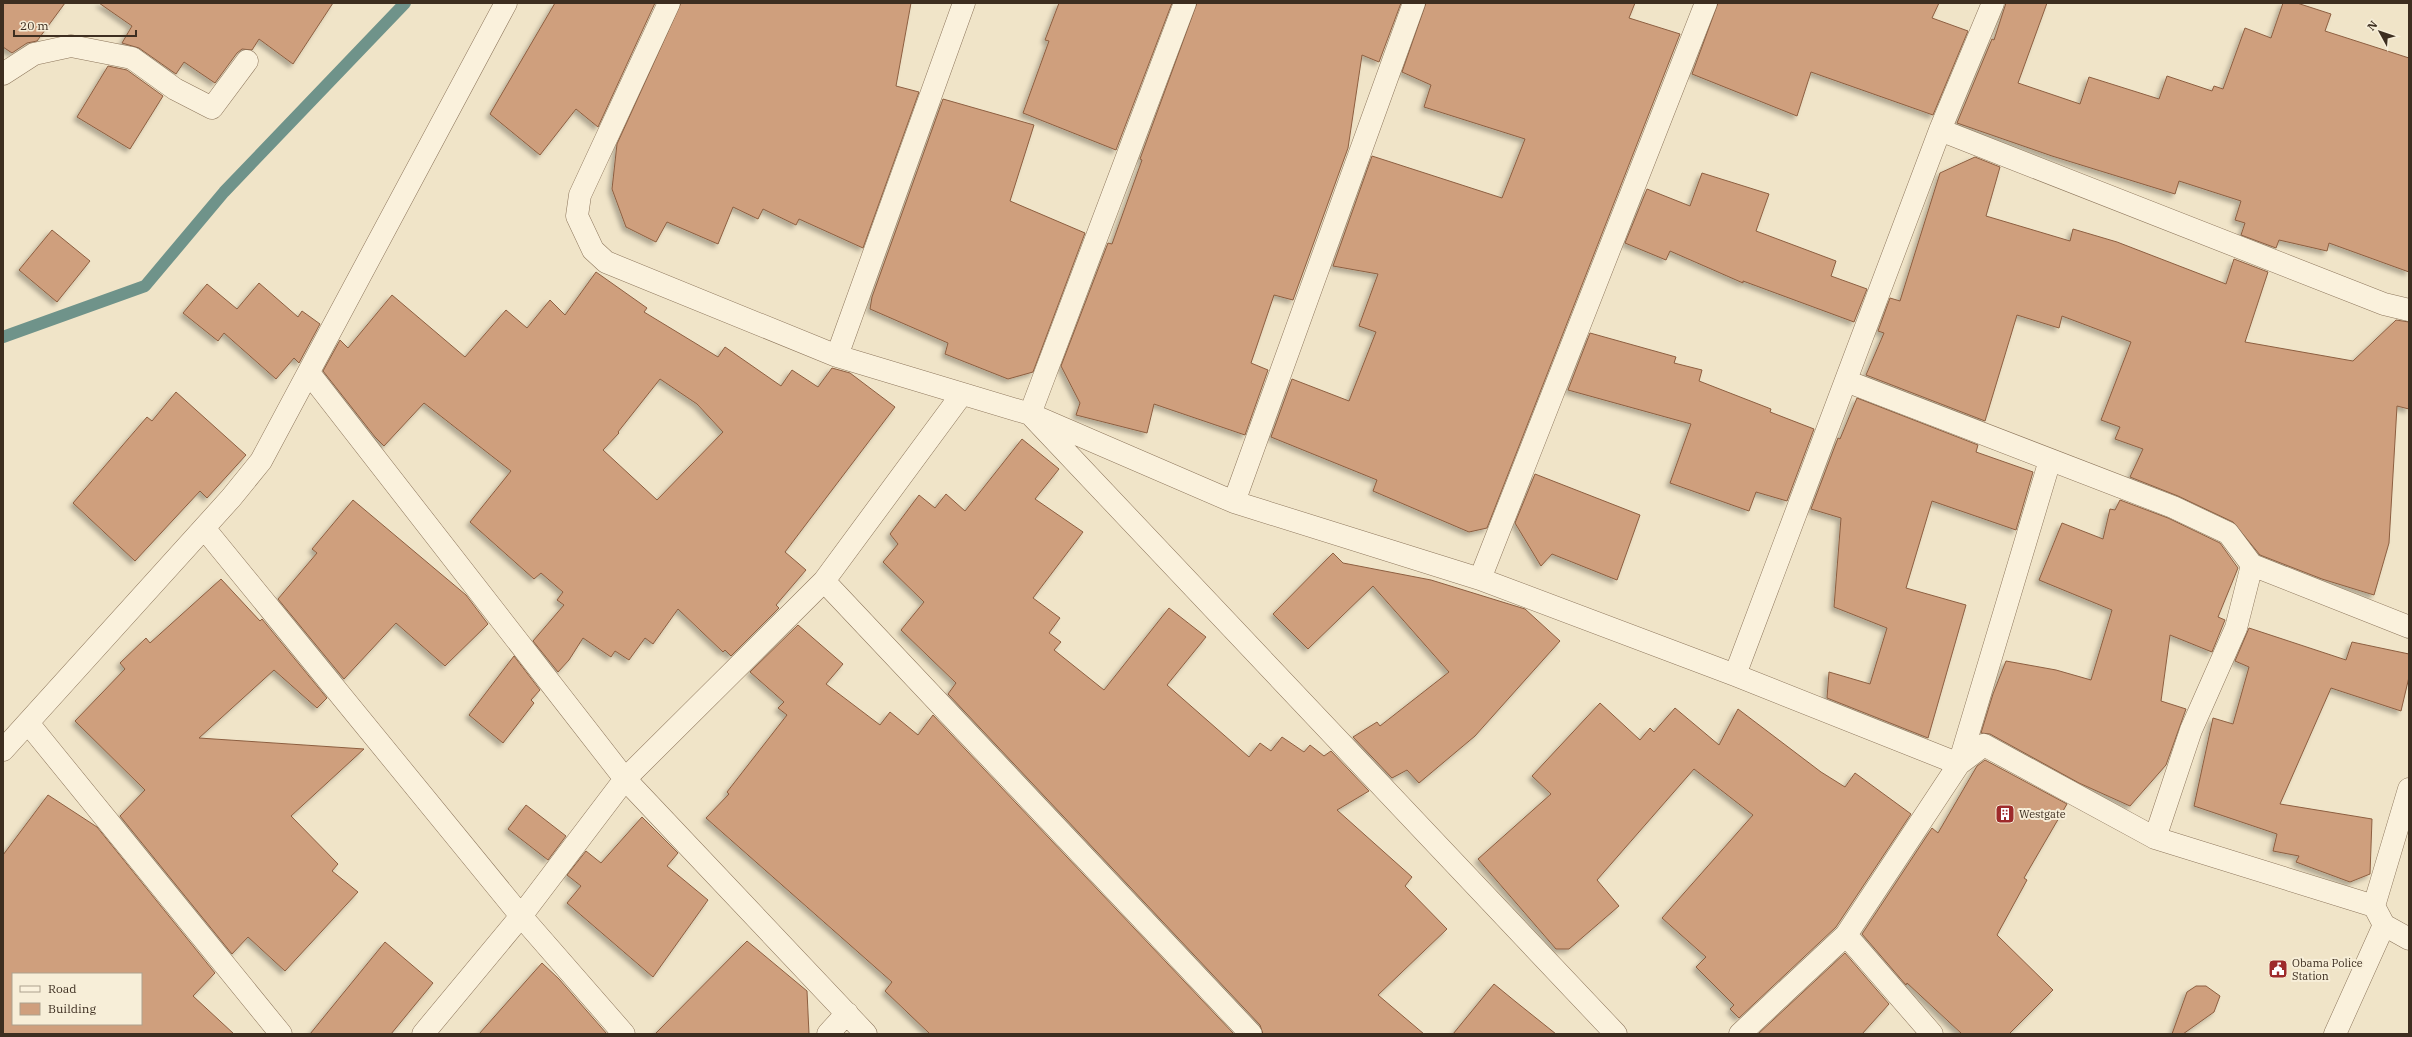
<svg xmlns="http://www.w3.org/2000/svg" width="2412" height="1037" font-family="'IBM Plex Serif',serif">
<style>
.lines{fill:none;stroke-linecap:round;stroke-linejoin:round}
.stream{stroke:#6f938a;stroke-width:12}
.building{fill:#cf9f7d;stroke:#8d5f41;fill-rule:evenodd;filter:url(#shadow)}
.lane-casing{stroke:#8d765c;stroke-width:23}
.street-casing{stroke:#8d765c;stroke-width:23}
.lane{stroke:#faf1dc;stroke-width:22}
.street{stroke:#faf1dc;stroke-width:22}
.labels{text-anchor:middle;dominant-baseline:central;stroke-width:4;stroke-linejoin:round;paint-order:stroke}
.poi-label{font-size:11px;fill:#3d2e20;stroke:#f7eed8;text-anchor:start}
</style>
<defs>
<filter id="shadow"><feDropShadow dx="-3.5" dy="3.5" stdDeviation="2" flood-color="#0004"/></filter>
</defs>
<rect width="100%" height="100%" fill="#f0e4c8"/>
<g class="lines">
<!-- stream -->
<path class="stream" d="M3 337 145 286 224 192 405 3"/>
</g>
<!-- building -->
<path class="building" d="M3 3H65L37 41 27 43 12 53 3 47Z
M99 3H333L293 64 259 39 252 50 242 49 237 53 215 83 184 62 176 74 139 48 122 43 132 26Z
M555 3H655L598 127 576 109 540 155 490 114Z
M681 3H911L896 86 919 92 863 248 799 219 796 225 763 209 758 219 733 207 718 244 667 222 656 242 626 227 612 189 617 144Z
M1059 3H1172L1116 150 1023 113 1049 41 1045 40Z
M1197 3H1401L1379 62 1362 55 1348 148 1293 300 1274 295 1251 363 1268 370 1245 435 1154 404 1147 433 1076 415 1080 403 1061 366 1108 243 1112 244 1142 160 1140 159Z
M1426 3H1635L1629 18 1680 34 1487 528 1469 532 1373 491 1377 480 1271 437 1292 379 1349 401 1376 332 1359 326 1378 274 1333 266 1372 156 1502 198 1525 139 1424 107 1431 85 1402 72Z
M1718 3H1939L1932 18 1968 31 1933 115 1811 72 1797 116 1692 74Z
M2006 3H2047L2018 83 2080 104 2089 77 2159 99 2167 76 2212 91 2214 86 2223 89 2245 28 2271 38 2283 3H2297L2331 14 2325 31 2409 58V272L2329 243 2327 251 2279 240 2276 248 2241 235 2245 223 2235 220 2241 201 2179 181 2175 194 2052 156 1957 123 1992 39 1994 40Z
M108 66 127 70 163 96 130 149 77 117Z
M943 99 1034 125 1010 201 1085 233 1033 372 1008 379 945 354 948 343 870 309 872 297Z
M1975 157 2000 167 1986 216 2070 241 2073 229 2117 242 2226 284 2234 259 2268 272 2245 342 2353 361 2396 320 2409 322V409L2397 406 2389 543 2374 595 2322 579 2260 555 2233 522 2178 496 2130 477 2143 449 2115 439 2120 427 2101 420 2131 342 2062 316 2059 328 2017 315 1985 421 1866 375 1884 333 1878 331 1890 298 1900 301 1940 173Z
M1702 173 1769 194 1756 231 1836 261 1831 276 1867 289 1854 322 1743 281V283L1670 251 1666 260 1625 243 1647 189 1690 206Z
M52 230 90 261 57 302 19 270Z
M596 272 647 308 644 312 718 357 725 347 781 386 792 370 818 387 832 368 850 373 895 407 785 552 806 570 776 605 779 608 731 656 725 650 723 652 678 609 653 644 645 638 629 660 615 651 611 657 583 638 569 660 558 672 533 641 564 605 557 600 563 592 541 573 534 579 470 522 511 471 424 403 384 446 375 437 323 371 340 340 348 348 392 295 465 357 506 310 527 328 550 300 565 315ZM660 379 697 404 723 432 657 500 603 450 619 433 618 432Z
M259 283 298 317 302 311 320 324 299 363 294 358 276 379 224 333 218 341 183 313 207 284 237 309Z
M1590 333 1676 357 1674 363 1702 370 1699 381 1771 409 1770 412 1814 429 1787 501 1756 492 1749 511 1670 483 1691 424 1568 390Z
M176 392 246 455 207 498 200 491 135 561 73 503 147 417 152 421Z
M1857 398 1978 445 1976 452 2033 472 2016 530 1932 501 1906 588 1966 605 1928 738 1827 698 1829 672 1870 684 1887 628 1834 607 1841 518 1811 509 1838 438 1840 439Z
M1022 439 1059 469 1035 499 1083 532 1033 598 1060 618 1049 633 1061 642 1054 650 1104 690 1169 608 1206 637 1167 685 1249 757 1260 743 1271 751 1282 737 1304 752 1310 745 1324 756 1331 751 1369 791 1337 810 1412 877 1405 886 1447 929 1378 995 1424 1034H1263L1260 1025 948 694 956 683 901 630 924 602 883 562 898 544 890 534 919 495 935 508 946 494 965 511Z
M1535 474 1640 515 1617 580 1552 554 1541 566 1515 523Z
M353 500 466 595 488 624 445 666 396 623 344 679 278 599 317 553 312 549Z
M2120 500 2168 518 2220 543 2238 568 2218 617 2225 620 2212 652 2170 635 2161 701 2186 709 2166 765 2130 806 2079 783 1990 734 1981 733 1993 694 2006 661 2056 670 2091 680 2112 610 2039 580 2062 523 2103 539 2110 509 2115 510Z
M1333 553 1343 563 1431 580 1525 609 1560 641 1475 736 1419 783 1407 770 1392 778 1353 737 1377 722 1380 726 1449 672 1373 586 1308 649 1273 614Z
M221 579 260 621 262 619 327 698 317 708 274 670 199 738 364 749 291 816 338 864 332 871 358 892 285 971 248 937 232 954 120 816 145 790 75 721 125 669 120 663 146 638 150 643Z
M798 625 843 664 826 684 880 725 890 712 918 735 933 715 1234 1034H930L885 991 892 982 706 818 729 794 727 792 787 715 778 708 784 702 750 672Z
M2249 628 2346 660 2352 642 2409 654V677L2401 711 2331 688 2280 804 2372 819 2370 874 2350 882 2296 862 2299 856 2273 851 2277 834 2194 806 2213 718 2233 724 2249 667 2235 661Z
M514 656 540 690 531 700 534 703 503 743 469 715Z
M1600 703 1640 740 1650 728 1654 732 1675 708 1719 745 1738 709 1821 772 1845 787 1855 773 1911 814 1836 927 1739 1018 1730 1009 1734 1005 1696 967 1706 957 1662 918 1753 815 1694 769 1597 880 1619 906 1569 949H1556L1478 859 1551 794 1532 776Z
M1985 760 2067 804 2024 878 2027 880 1997 935 2053 990 2009 1034H1962L1907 983 1906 985 1862 934 1932 828 1938 833 1977 766Z
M48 795 97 827 215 973 193 996 234 1034H3V855ZM13 974H141V1024H13Z
M526 805 566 836 548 860 508 829Z
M642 817 678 853 667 866 708 900 653 977 567 903 581 886 567 875 586 851 601 863Z
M747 941 807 991 809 1034H655Z
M385 942 433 983 391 1034H310Z
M1845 953 1889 1004 1862 1034H1758Z
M542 963 559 979 607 1034H479Z
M1494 984 1516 1002 1556 1034H1453Z
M2196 986H2206L2220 996 2214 1012 2183 1034H2172L2187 992Z"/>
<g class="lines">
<defs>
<path id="lane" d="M2335 1034 2384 925"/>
<path id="street" d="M669 3 580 195 577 216 593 250 606 262 837 356 1030 414 1234 502 1480 579 1735 675 1959 764 1984 745 2155 838 2374 906 2384 925 2409 939
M1185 3 1030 414 1616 1034
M3 74 34 54 71 46 132 58 175 89 212 108 247 61
M1940 130 2384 304 2409 310
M837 356 964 3
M309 373 625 779 866 1034
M1846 381 2173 507 2228 533 2252 565 2236 628 2191 730 2155 838
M1234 502 1414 3
M204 528 521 916 624 1034
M2252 565 2409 627
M1480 579 1706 3
M824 581 1251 1034
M1735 675 1940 130 1993 3
M28 723 281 1034
M3 750 231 498 261 461 506 3
M2374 906 2409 789
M1846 935 1932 1034
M423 1034 521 916 625 779 824 581 962 394
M828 1034 847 1013
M1740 1034 1846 935 1959 764 2050 460"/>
</defs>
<!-- lane casing -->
<use href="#lane" class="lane-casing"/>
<!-- street casing -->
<use href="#street" class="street-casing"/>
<!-- lane -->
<use href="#lane" class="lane"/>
<!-- street -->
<use href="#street" class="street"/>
</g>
<!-- icons -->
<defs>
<symbol id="building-square" viewBox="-11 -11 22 22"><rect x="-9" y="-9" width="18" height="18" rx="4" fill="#9e2a2b" stroke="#f7eed8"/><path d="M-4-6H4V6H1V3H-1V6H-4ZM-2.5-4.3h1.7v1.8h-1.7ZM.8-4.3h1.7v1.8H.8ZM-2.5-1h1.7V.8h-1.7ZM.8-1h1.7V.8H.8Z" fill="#fff"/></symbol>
<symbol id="civic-square" viewBox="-11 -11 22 22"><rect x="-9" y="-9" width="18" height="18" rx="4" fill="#9e2a2b" stroke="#f7eed8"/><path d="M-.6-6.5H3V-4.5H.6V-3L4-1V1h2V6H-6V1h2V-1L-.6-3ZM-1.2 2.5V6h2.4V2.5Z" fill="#fff"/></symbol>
</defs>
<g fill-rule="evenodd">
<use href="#building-square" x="1994" y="803" width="22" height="22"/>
<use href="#civic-square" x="2267" y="958" width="22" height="22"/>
</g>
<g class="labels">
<!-- poi labels -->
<g class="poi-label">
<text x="2019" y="814">Westgate</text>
<text x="2292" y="963">Obama Police<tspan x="2292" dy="13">Station</tspan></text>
</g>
</g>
<!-- border -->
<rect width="2412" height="1037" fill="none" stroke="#3d2e20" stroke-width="8"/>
<!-- legend -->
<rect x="12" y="973" width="130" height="52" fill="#f7eed8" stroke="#ada18e"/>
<rect x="20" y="986" width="20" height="6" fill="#faf1dc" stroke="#ada18e"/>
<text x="48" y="993" font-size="12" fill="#3d2e20">Road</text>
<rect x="20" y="1003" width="20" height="12" fill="#cf9f7d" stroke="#ada18e"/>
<text x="48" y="1013" font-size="12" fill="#3d2e20">Building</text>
<!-- north arrow -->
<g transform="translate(2380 32) rotate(310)" stroke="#f7eed8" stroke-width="3" paint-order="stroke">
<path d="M0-3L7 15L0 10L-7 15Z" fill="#3d2e20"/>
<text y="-6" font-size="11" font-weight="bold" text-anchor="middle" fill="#3d2e20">N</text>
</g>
<!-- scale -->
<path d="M14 30v6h122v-6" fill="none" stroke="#3d2e20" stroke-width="2"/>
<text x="20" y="30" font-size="12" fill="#3d2e20" stroke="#f7eed8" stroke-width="3" paint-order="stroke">20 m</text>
</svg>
